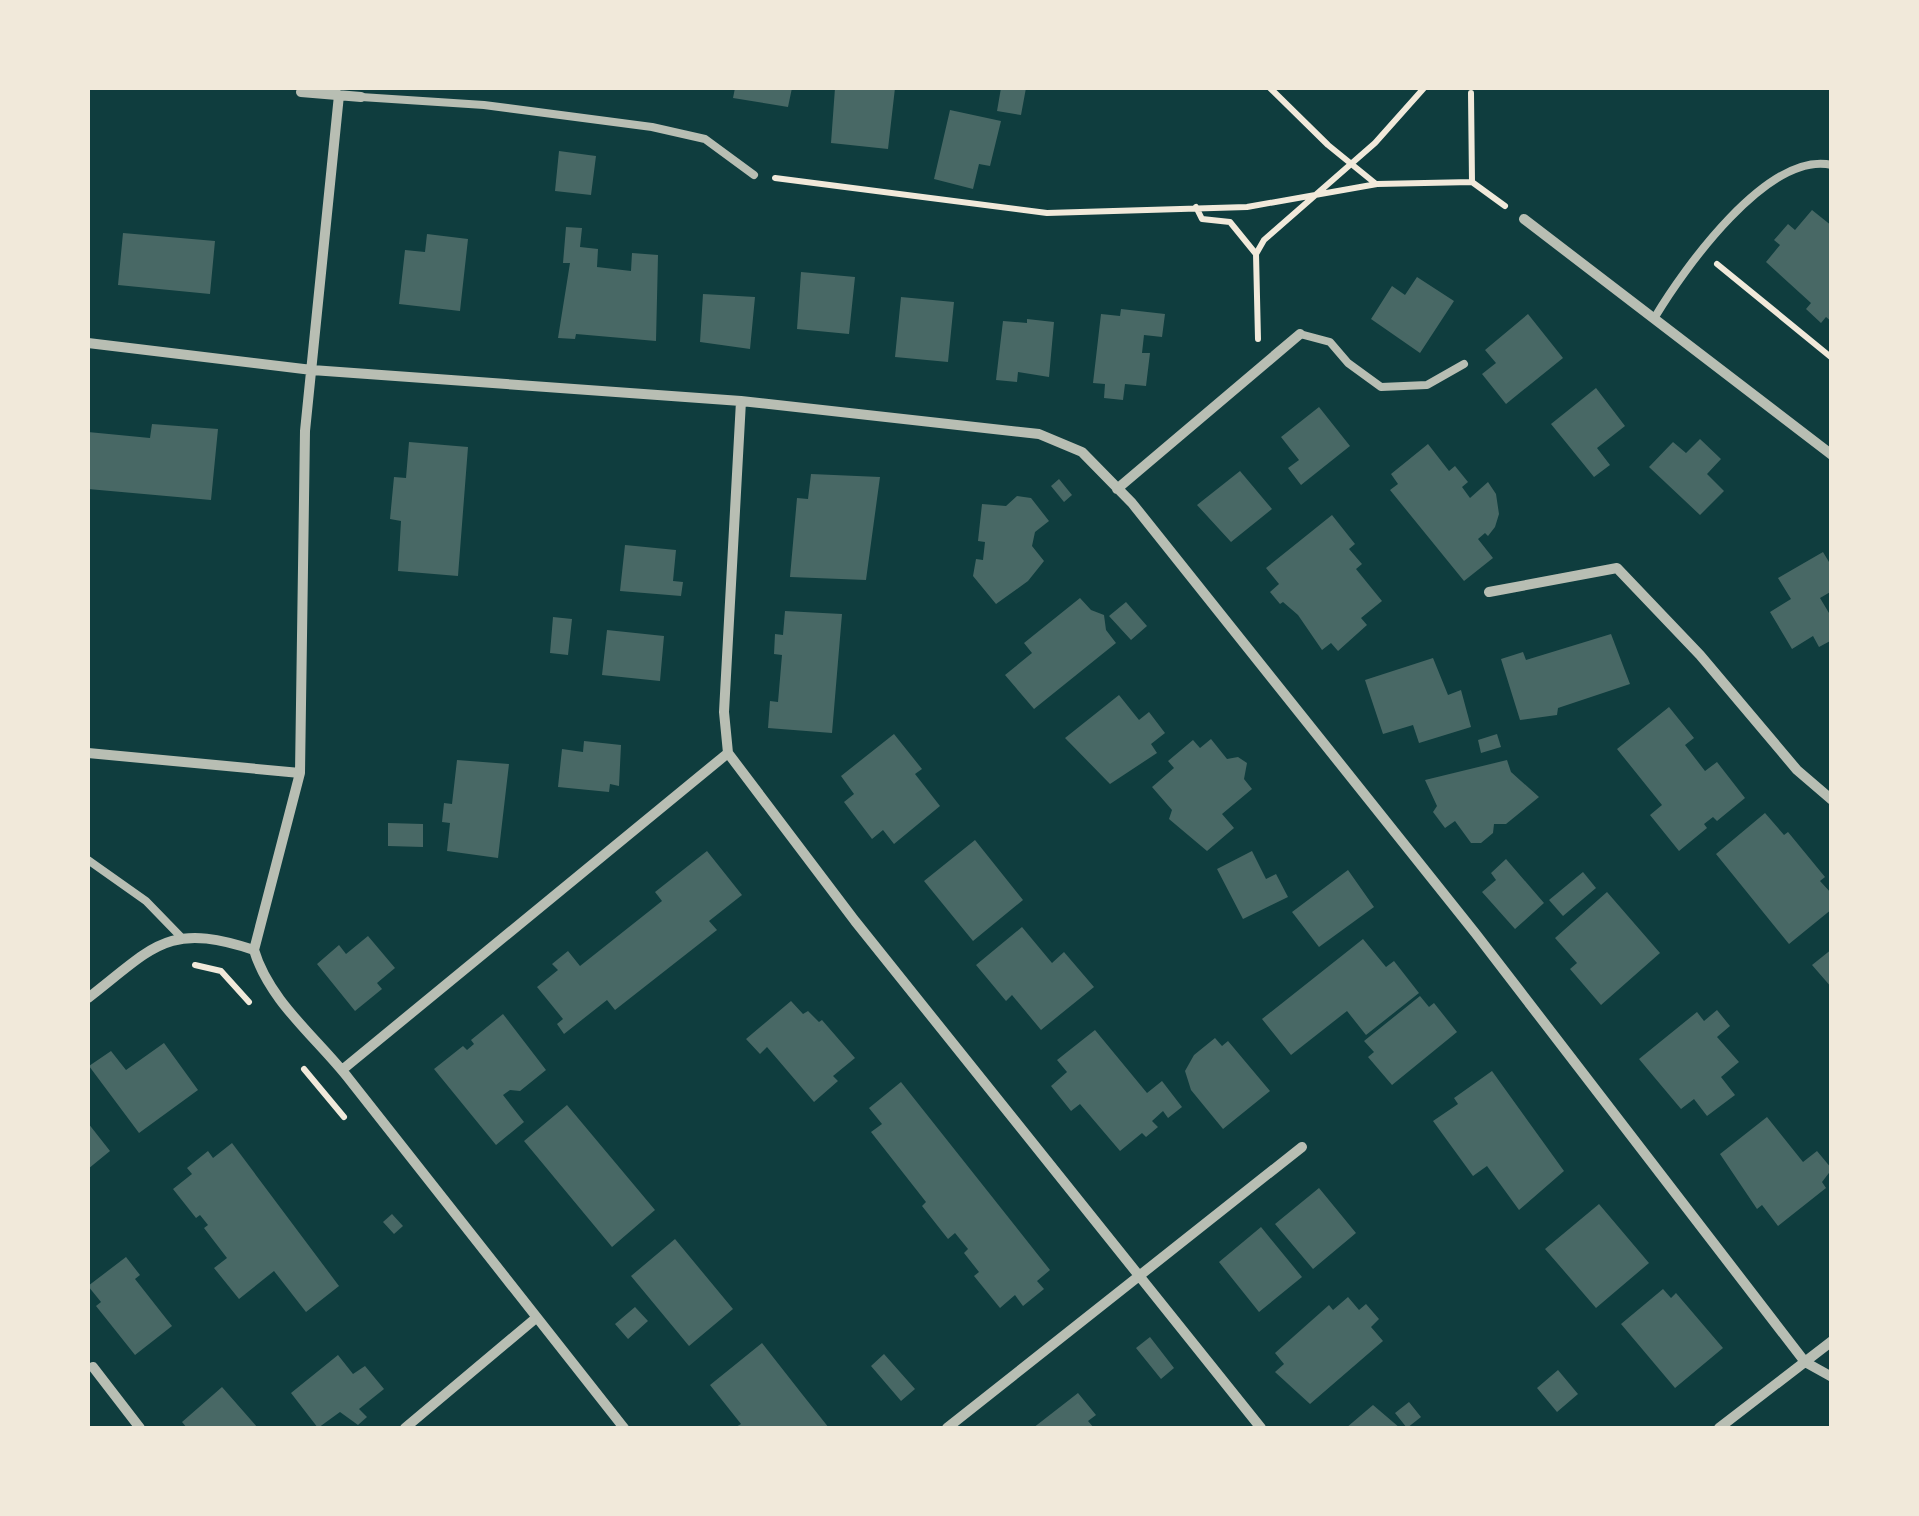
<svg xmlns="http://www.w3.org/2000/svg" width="1919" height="1516" font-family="'PT Serif',serif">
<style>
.building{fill:#486865}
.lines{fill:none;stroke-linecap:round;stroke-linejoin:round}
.path{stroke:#f1e9da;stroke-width:6}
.service{stroke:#b8beb3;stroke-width:8}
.minor{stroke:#b8beb3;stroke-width:10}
</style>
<rect width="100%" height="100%" fill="#0f3d3e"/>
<!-- building -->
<path class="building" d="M735 88H792L788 107 733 98Z
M835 88H895L888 149 831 143Z
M1001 88H1026L1021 115 997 111Z
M950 110 1001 121 990 166 979 164 973 189 934 179Z
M559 151 596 156 591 195 555 191Z
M1812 210 1832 226V322L1826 317 1821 323 1806 309 1811 303 1766 262 1780 245 1774 240 1788 224 1795 230Z
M566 227 582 228 580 247 598 249 597 267 631 271 632 253 658 255 656 341 576 334 575 339 558 338 570 263H563Z
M123 233 215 241 210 294 118 285Z
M427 234 468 239 460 311 399 304 405 250 425 252Z
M801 272 855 277 849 334 797 329Z
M1417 277 1454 301 1420 353 1371 319 1392 286 1405 295Z
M703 294 755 297 750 349 700 342Z
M901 297 954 302 948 362 895 357Z
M1121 309 1165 314 1162 337 1144 335 1142 353H1150L1146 386 1125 384 1123 400 1104 398 1105 384 1093 383 1101 314 1120 316Z
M1528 314 1563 358 1506 404 1482 374 1496 363 1485 350Z
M1027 319 1054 322 1049 377 1018 372 1017 382 996 380 1003 321 1027 323Z
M1596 388 1625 426 1597 448 1610 465 1594 477 1551 424Z
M1319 407 1350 446 1301 485 1288 468 1299 460 1281 437Z
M152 424 218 429 211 500 88 489V432L150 438Z
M1700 439 1721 459 1707 474 1724 491 1700 515 1649 467 1673 442 1686 453Z
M409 442 468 447 458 576 398 571 401 521 390 519 394 477 406 478Z
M1428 444 1449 471 1455 466 1468 482 1462 487 1470 498 1488 482 1496 494 1499 514 1495 527 1488 536 1485 533 1478 539 1493 558 1464 581 1390 490 1398 484 1391 474Z
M1240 471 1272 509 1231 542 1197 505Z
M811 474 880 477 866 580 790 577 797 498 808 499Z
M1059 479 1072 495 1064 502 1051 486Z
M1017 496 1031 498 1049 521 1035 532 1032 546 1044 561 1028 581 996 604 973 576 976 559 983 560 985 542 978 541 982 504 1006 506Z
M1332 515 1355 544 1349 549 1362 564 1356 569 1382 601 1361 618 1367 625 1338 651 1331 643 1322 650 1298 615 1283 602 1280 604 1270 592 1279 584 1266 568Z
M625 545 676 550 673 581 683 582 681 596 620 591Z
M1823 552 1832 567V591L1820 598 1832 618V640L1819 647 1813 636 1792 649 1770 612 1791 599 1778 578Z
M1080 598 1091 610 1104 615 1106 630 1116 643 1034 709 1005 675 1032 653 1024 643Z
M1126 602 1147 626 1131 640 1109 616Z
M785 611 842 614 832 733 768 728 770 701 778 702 782 655 774 654 775 634 783 635Z
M553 617 572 619 568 655 550 653Z
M607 630 664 636 660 681 602 675Z
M1611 634 1630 684 1558 708 1557 715 1520 720 1501 659 1523 652 1526 660Z
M1433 658 1448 695 1461 690 1471 727 1419 743 1413 725 1383 734 1365 680Z
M1119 695 1139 720 1149 712 1165 733 1151 744 1157 753 1110 784 1065 738Z
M1669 707 1694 738 1685 745 1705 771 1717 762 1745 798 1717 821 1713 817 1704 824 1707 828 1679 851 1650 815 1662 805 1617 749Z
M894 734 922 769 915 774 940 806 894 844 883 830 872 839 844 802 854 794 841 776Z
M1497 734 1501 747 1481 753 1478 740Z
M1211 739 1227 759 1238 757 1247 763 1244 779 1252 789 1222 814 1234 828 1207 851 1169 819 1172 810 1152 787 1174 768 1168 761 1193 740 1200 748Z
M584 741 621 745 619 786 610 784 609 792 558 787 562 749 583 752Z
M457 760 509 764 498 858 447 851 450 823 442 822 444 803 452 804Z
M1507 760 1511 772 1539 797 1506 824H1494L1493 833 1481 843H1471L1455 821 1445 828 1433 812 1437 806 1425 780Z
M1765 813 1784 835 1788 832 1825 877 1820 881 1832 894V909L1789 944 1716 854Z
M388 823 423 824V847L388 846Z
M975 840 1023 900 973 941 924 881Z
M707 851 742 895 709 921 717 930 615 1010 607 1000 564 1034 557 1024 563 1019 537 987 558 970 552 964 568 951 580 966 662 901 655 892Z
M1252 851 1266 879 1276 874 1288 897 1243 919 1217 869Z
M1506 859 1544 903 1515 929 1482 892 1496 880 1491 873Z
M1348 870 1374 907 1319 947 1292 912Z
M1583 872 1596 888 1563 916 1549 900Z
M1607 892 1660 953 1601 1005 1570 969 1577 963 1555 938Z
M1022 927 1052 963 1064 952 1094 987 1041 1030 1012 995 1006 1001 976 965Z
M368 936 395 968 377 983 382 989 355 1011 317 964 339 945 346 954Z
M1363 939 1386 967 1394 961 1419 993 1366 1035 1347 1011 1291 1055 1262 1019Z
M1832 949V988L1812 965Z
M1420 996 1429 1007 1434 1003 1457 1032 1392 1085 1368 1057 1374 1052 1364 1041Z
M791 1001 803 1014 808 1011 819 1022 822 1020 855 1058 833 1076 838 1081 814 1102 767 1047 760 1054 746 1039Z
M1717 1010 1730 1026 1717 1037 1739 1062 1721 1077 1735 1095 1707 1116 1694 1099 1681 1109 1639 1059 1697 1012 1704 1021Z
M503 1014 546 1070 520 1091 510 1090 503 1095 524 1122 496 1145 434 1069 463 1046 467 1050 474 1044 471 1040Z
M1095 1030 1147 1093 1162 1081 1182 1107 1168 1118 1163 1111 1152 1121 1158 1127 1146 1137 1142 1133 1120 1151 1080 1104 1071 1111 1051 1086 1067 1072 1057 1060Z
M1215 1038 1222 1046 1228 1041 1270 1091 1223 1129 1191 1090 1185 1071 1194 1055Z
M164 1043 198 1090 139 1133 89 1066 111 1051 126 1070Z
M1492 1071 1564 1171 1519 1210 1487 1166 1473 1176 1433 1121 1458 1104 1454 1098Z
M901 1082 1050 1270 1037 1281 1044 1289 1023 1306 1015 1295 1000 1308 974 1276 979 1272 964 1253 968 1249 955 1233 948 1239 922 1206 926 1202 871 1132 882 1124 869 1108Z
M567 1105 655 1210 612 1247 524 1141Z
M1767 1117 1803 1162 1817 1151 1832 1169 1822 1182 1826 1188 1778 1226 1762 1205 1757 1209 1720 1154Z
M88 1123 110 1151 88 1169Z
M232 1143 339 1286 306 1312 274 1271 239 1299 214 1268 227 1258 204 1228 208 1225 200 1215 196 1218 173 1189 192 1174 187 1168 208 1151 213 1158Z
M1319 1188 1356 1233 1313 1269 1275 1224Z
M1599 1204 1649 1263 1596 1308 1545 1249Z
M392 1214 403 1226 394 1234 383 1222Z
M1261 1227 1302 1277 1259 1312 1219 1262Z
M675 1239 733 1309 689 1346 631 1276Z
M126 1257 140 1275 135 1279 172 1326 135 1355 96 1306 101 1302 88 1286Z
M1663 1289 1671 1298 1676 1293 1723 1348 1675 1388 1621 1324Z
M1348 1297 1359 1310 1366 1304 1379 1319 1371 1327 1383 1341 1310 1404 1275 1372 1284 1364 1275 1353 1329 1305 1333 1310Z
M635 1307 648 1321 628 1339 615 1324Z
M1150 1337 1174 1368 1161 1379 1136 1348Z
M762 1343 802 1394 829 1428H734L741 1424 710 1385Z
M884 1354 915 1389 901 1401 871 1366Z
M338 1355 353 1374 365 1366 384 1389 359 1409 367 1417 358 1425 340 1412 318 1428 291 1393Z
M1558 1370 1578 1394 1557 1412 1537 1388Z
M222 1387 258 1428H187L182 1422Z
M1078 1393 1096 1415 1088 1421 1094 1428H1033Z
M1409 1402 1421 1417 1407 1428 1395 1413Z
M1373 1405 1400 1428H1346Z"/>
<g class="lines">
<!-- path -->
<path class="path" d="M1270 88 1328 145 1376 184
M1471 93 1472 182
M775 178 1047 213 1247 207 1377 184 1472 182 1505 206
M1196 207 1202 219 1230 222 1256 254
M1717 264 1832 358
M1258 339 1256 254 1264 240 1375 143 1424 88
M195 965 221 971 249 1002
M304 1069 344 1117"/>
<!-- service -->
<path class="service" d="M361 97 484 105 652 127 705 139 754 175
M1655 317C1683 270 1768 150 1832 165
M1300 334 1330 342 1348 363 1381 387 1427 385 1464 364
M88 860 146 901 180 936"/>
<!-- minor -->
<path class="minor" d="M301 92 361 97
M339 95 305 431 300 773 254 950C269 1001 317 1038 349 1079 440 1196 532 1312 624 1428
M1524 219 1832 455
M88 343 312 370 741 401 1039 434 1082 452 1132 503 1476 934 1805 1362 1832 1377
M741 401 724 712 728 753 855 921 1261 1428
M1117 489 1300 334
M1489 592 1617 568 1700 655 1797 770 1832 800
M88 753 300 773
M88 998C154 947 167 921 254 950
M342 1070 728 753
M93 1367 140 1428
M405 1428 536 1318
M947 1428 1302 1147
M1719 1428 1832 1341"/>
</g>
<!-- border -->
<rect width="1919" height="1516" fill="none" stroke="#f1e9da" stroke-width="180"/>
</svg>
